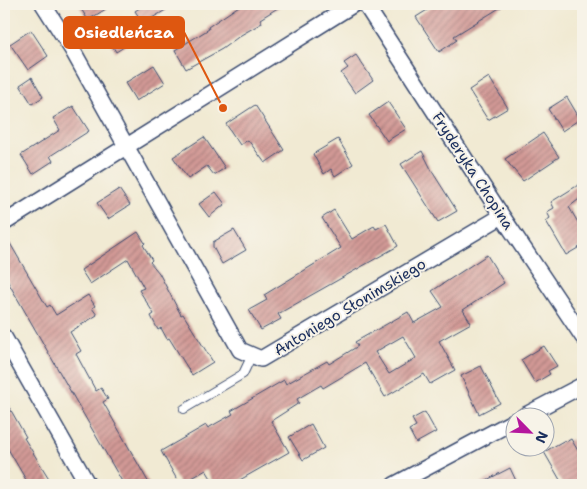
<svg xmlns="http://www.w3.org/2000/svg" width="587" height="489" font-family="'Shantell Sans',sans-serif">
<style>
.building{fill:url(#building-hatch);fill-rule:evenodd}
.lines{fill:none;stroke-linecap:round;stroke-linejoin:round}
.service-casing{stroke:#3b4b70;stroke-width:10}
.minor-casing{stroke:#3b4b70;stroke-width:18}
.service{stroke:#fff;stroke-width:8}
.minor{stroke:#fff;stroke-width:15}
.labels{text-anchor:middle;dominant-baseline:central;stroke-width:4;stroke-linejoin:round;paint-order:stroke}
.street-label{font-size:15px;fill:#1b2f5e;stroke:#f7f3e8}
.leader{fill:none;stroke:#de5710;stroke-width:2}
.callout-dot{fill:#de5710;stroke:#f7f3e8;stroke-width:2}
.callout{fill:#de5710;stroke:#de5710;stroke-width:2}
.callout-label{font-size:16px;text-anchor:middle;font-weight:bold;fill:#fff}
</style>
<defs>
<pattern id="building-hatch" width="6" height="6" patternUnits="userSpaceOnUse" patternTransform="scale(1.25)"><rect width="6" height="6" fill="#d29995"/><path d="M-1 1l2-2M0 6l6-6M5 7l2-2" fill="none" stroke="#aa7d7d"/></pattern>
</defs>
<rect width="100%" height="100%" fill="#f7f3e8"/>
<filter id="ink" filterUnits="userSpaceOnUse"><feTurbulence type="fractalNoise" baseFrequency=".02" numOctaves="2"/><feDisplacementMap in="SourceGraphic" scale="10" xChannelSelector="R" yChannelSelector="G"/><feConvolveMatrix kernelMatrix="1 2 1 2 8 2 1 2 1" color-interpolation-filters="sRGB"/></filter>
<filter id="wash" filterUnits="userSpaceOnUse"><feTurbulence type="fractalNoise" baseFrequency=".0096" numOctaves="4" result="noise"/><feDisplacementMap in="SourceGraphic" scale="20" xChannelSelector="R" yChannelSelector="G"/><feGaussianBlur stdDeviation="1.12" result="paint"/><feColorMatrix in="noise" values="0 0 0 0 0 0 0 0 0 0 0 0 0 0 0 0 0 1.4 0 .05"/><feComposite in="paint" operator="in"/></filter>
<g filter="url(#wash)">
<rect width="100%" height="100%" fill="#f1ead3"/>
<g id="blocks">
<!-- building -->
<path class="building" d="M78 4H114L88 20Z
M146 4H176L152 18 157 26 116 52 109 40 141 20 135 11Z
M242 4H284L260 19 262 23 241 35 222 49 186 69 175 50 209 29 208 27Z
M437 4H506L454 36 457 40 439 52 416 17Z
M31 30 48 56 28 70 10 44Z
M356 55 373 80 355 93 341 73 348 68 344 63Z
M154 65 165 83 136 101 125 83Z
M32 77 43 97 32 104 20 85Z
M489 77 508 108 488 120 469 90Z
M567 97 580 119 562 131 548 109Z
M388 102 406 129 387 141 369 115Z
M255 105 284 150 265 163 248 140 240 145 226 124Z
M73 106 89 131 50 156 53 161 33 174 21 155 60 130 53 118Z
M543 133 559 157 523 181 505 159Z
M204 137 225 168 214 175 207 166 188 179 173 157Z
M338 139 353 164 335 176 331 169 324 174 313 154Z
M422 151 433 173 457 211 438 222 401 164Z
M583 182V196L569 207 583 231V245L566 255 546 221 550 218 547 212 554 208 551 202Z
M119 189 130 205 108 219 97 203Z
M216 192 225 204 209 217 199 204Z
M334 210 352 239 374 226 376 229 386 224 398 246 278 314 281 319 261 330 249 310 267 300 264 295 341 248 322 218Z
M234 230 246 250 222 264 213 247V242Z
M138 232 145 243 143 245 152 260 150 262 159 273 181 315 183 314 213 362 192 375 169 338 167 339 161 328 158 330 151 316 154 314 139 290 144 288 128 259 90 284 81 270Z
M4 233 47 307 50 305 56 315 88 295 95 306 92 308 97 315 70 332 81 351 76 354 96 391 101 388 108 399 103 402 150 485H124L4 275Z
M487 255 504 283 463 310 471 323 439 341 455 370 430 384 424 374 385 397 365 363 323 388 321 385 297 399 299 403 271 421 289 452 231 485H215L206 470 180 485 161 451 206 425 208 428 233 414 231 411 284 380 286 384 327 361 329 364 358 346 355 342 408 312 414 323 443 307 432 291ZM403 336 416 358 389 374 375 352Z
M544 346 557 366 548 371 550 374 535 383 521 360Z
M481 366 500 403 479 414 461 376Z
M4 398 26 437 24 438 53 485H29L4 442Z
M425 412 436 432 416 443 409 430 416 426 412 419Z
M311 424 324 448 303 460 289 437Z
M571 439 583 459V485H563L544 452 565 440 566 442Z
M510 468 518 485H477Z"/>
</g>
</g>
<g filter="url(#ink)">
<use href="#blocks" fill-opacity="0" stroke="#3b4b70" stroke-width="1"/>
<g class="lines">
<defs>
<path id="service" d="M184 409 243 374 252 355"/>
<path id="minor" d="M43 4 73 51 240 350 261 359 502 216
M365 4 502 216 583 337
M4 223 354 4
M4 337 88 485
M524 416 583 385
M394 485 514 421"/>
</defs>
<!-- service casing -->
<use href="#service" class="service-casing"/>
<!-- minor casing -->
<use href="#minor" class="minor-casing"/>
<!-- service -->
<use href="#service" class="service"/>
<!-- minor -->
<use href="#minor" class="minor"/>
</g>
</g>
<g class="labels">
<!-- street labels -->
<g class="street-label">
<text transform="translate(473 171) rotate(57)">Fryderyka Chopina</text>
<text transform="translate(350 307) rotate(-31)">Antoniego Słonimskiego</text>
</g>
</g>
<!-- callouts -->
<path class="leader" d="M223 108L184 32"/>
<circle class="callout-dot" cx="223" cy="108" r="5"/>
<rect class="callout" x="64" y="17" width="120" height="31" rx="5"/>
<g class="callout-label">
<text x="124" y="38">Osiedleńcza</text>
</g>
<!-- margin -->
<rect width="587" height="489" fill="none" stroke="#f7f3e8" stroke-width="20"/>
<!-- north arrow -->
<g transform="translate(530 432) rotate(114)"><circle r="24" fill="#f7f3e8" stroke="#9fa5b1"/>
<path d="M0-4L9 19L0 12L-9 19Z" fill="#b5179e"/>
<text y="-8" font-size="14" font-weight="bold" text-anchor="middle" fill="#1b2f5e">N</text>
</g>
</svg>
